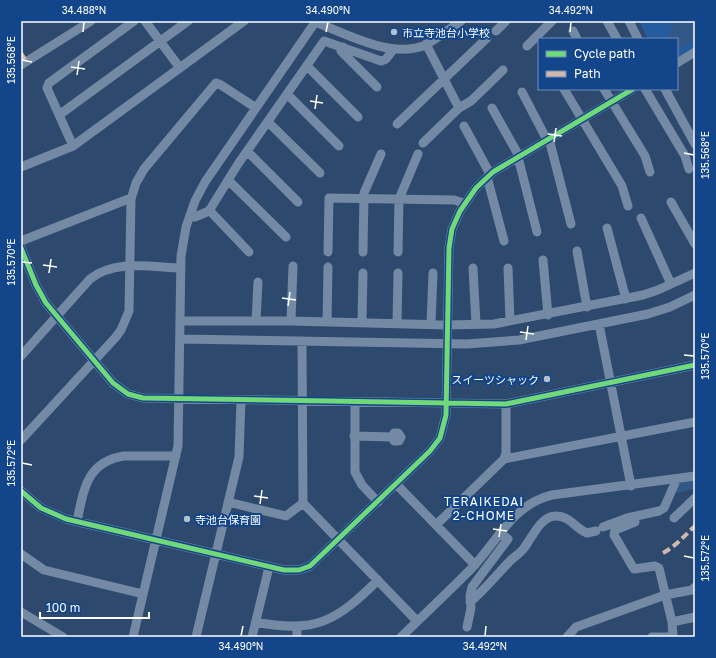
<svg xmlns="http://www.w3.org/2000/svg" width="716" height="658" font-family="'Golos Text','Noto Sans JP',sans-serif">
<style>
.green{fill:#255ca0}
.water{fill:#325888}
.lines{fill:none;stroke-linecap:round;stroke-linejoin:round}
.river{stroke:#325888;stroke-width:13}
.minor{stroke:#7489a3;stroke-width:9}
.quiet{stroke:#d1b7ad;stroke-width:4;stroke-dasharray:8 4;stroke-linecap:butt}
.cycleway-casing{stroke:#124589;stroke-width:8}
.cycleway{stroke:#71d979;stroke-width:5}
.ticks{fill:none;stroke:#fff;stroke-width:1.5}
.poi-dot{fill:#b6bfcc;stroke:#124589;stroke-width:1.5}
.labels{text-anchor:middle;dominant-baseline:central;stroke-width:4;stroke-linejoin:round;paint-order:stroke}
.poi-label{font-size:11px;fill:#fff;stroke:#124589;text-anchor:start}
.neighbourhood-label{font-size:12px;letter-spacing:1px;fill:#fff;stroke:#124589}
.neatline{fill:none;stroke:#fff;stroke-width:1.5}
.ticks-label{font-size:10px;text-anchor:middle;fill:#fff}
</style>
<rect width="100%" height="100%" fill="#2d496e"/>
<!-- green -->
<path class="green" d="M639 21H695V47L677 57V39H648Z"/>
<!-- water -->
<path class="water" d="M672 21H695V40L677 50V39H669Z"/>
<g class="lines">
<!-- river -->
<path class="river" d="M678 486 695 482"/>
<!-- minor -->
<path class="minor" d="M145 21 180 68
M607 21 617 39
M629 21 638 39
M315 22C347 34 389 58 423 46 436 40 449 29 461 21
M496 31 506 21
M573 31 577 39
M426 44 459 108
M527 46 552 21
M343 47 341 51 377 87
M677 63 695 52
M21 65 91 21
M307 66 358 117
M564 89 622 186 628 206
M604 89 645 156 650 172
M645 89 685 156 689 169
M665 89 695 144
M522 92 547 140
M287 94 339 146
M492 108 519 156
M59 115 188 21
M268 122 320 173
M397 124 487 38
M464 126 490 174
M549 139 571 224
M423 143 459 108 471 101 503 70
M73 146 47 88 49 83 134 21
M247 151 298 202
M518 157 537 232
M21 167 73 146 244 21
M487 177 504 241
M228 180 286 237
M671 202 695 244
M209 210 249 252
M190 215 195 217 209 211 238 164 324 41 381 61 386 59 393 50
M641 218 671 284
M607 228 626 299
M21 241 131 198
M21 248 36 285 46 303 113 383 128 394 143 398 506 404 695 365
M577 251 587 307
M328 252 329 198 454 200 464 203
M363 252 364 193 381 154
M398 252 399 199 418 154
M543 260 548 315
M473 268 476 324
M508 268 510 321
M180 321H291L447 325 494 324 643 295 658 290 695 273
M256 321 258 282
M291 321 293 266
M327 322 328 267
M362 322 363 273
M397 323 398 273
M431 324 433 273
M599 324 631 486
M180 339 467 344 519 340 648 314 670 307 695 295
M302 341 303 503 417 621
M21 356 90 279C114 259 152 267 181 268
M355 402V472L362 485 378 502
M394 433H398L401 437 399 441H394L392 437Z
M354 436 392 437
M21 440 115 338 121 330 129 311 131 199 136 183 144 169 216 83 221 85 256 108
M504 459 695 422
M396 484 475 565
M21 491 41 508 66 519 284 570H299L310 566 430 451 440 438 446 415 449 248 452 229 460 211 476 188 493 172 633 89
M228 502 286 516 303 503
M674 518 695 498
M77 521C84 490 86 462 124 456H176
M635 522 615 530 614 535 634 569 655 566 659 568 672 622 673 637
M436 525 504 459 506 453V404
M603 527 627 518 659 511 664 508 675 483 674 479
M21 554 44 570 143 594
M470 602C486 589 497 574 511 560 515 556 521 553 524 548 532 538 540 517 555 516 569 515 576 529 587 533L596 531
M21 612 63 637
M256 622C315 634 337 621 378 580
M672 622 695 617
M297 627V637
M467 627 471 608 470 596 472 587 508 539 501 533
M133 637 178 446 181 256 186 227 195 201 205 182 316 21
M196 637 239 457 241 400
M252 637 269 567
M401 637C425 614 448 592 471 569 497 542 513 504 552 495L695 476
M567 637 576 627 665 595 692 590 695 587
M652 637H673"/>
<!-- quiet -->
<path class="quiet" d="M21 53 26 61
M663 553C676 546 684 536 695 526"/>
<defs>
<path id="cycleway" d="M21 248 36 285 46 303 113 383 128 394 143 398 506 404 695 365
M21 491 41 508 66 519 284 570H299L310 566 430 451 440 438 446 415 449 248 452 229 460 211 476 188 493 172 633 89"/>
</defs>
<!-- cycleway casing -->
<use href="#cycleway" class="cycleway-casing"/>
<!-- cycleway -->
<use href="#cycleway" class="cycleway"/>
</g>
<!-- ticks -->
<path class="ticks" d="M83 32 84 22M326 32 328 22M570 32 571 22M22 60 32 62M71 67 85 69M77 75 79 61M310 101 323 103M315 109 317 95M548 134 562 136M554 142 556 128M684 153 694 155M22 262 32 263M43 265 57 267M49 273 51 259M282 298 296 300M288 306 290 292M520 332 534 334M526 340 528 326M684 355 694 356M22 463 32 465M254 496 268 498M260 504 262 490M493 529 507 531M499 537 501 524M684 556 694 558M241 636 243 626M485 636 486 626"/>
<!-- markers -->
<g class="poi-dot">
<circle cx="394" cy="32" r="4"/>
<circle cx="547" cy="379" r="4"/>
<circle cx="187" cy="519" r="4"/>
</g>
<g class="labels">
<!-- poi labels -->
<g class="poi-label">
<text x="402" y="32">市立寺池台小学校</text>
<text x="539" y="379" text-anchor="end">スイーツシャック</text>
<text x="195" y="519">寺池台保育園</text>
</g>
<!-- neighbourhood labels -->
<g class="neighbourhood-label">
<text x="484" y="501">TERAIKEDAI<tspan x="484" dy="14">2-CHOME</tspan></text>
</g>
</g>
<!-- border -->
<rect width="716" height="658" fill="none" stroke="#124589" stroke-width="44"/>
<!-- legend -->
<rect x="538" y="38" width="140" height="52" fill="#124589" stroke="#718fb8"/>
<rect x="546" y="51" width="20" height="6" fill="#71d979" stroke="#718fb8"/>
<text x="574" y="58" font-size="12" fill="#ffffff">Cycle path</text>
<rect x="546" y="71" width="20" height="6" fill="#d1b7ad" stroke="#718fb8"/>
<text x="574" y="78" font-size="12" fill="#ffffff">Path</text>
<!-- scale -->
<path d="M40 612v6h109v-6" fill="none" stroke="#ffffff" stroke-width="2"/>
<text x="46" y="612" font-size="12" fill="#ffffff" stroke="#124589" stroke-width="3" paint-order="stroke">100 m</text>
<rect x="22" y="22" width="672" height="614" class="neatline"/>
<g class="ticks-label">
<text x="84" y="14">34.488°N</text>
<text x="328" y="14">34.490°N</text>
<text x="571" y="14">34.492°N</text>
<text transform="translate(11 60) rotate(-90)" y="4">135.568°E</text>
<text transform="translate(705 155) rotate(-90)" y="4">135.568°E</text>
<text transform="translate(11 262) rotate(-90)" y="4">135.570°E</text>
<text transform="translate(705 356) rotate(-90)" y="4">135.570°E</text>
<text transform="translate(11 463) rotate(-90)" y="4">135.572°E</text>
<text transform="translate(705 558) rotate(-90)" y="4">135.572°E</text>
<text x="241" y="650">34.490°N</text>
<text x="485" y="650">34.492°N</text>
</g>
</svg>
